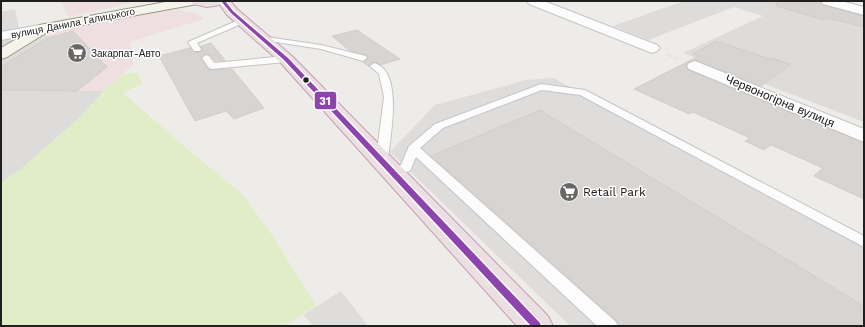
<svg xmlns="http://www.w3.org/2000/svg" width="865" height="327" font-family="'Work Sans',sans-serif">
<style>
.residential{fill:#dddcda}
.commercial{fill:#f0dfe0}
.grass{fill:#e0edc7}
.parking{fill:#dedddc}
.building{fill:#d7d4d1;stroke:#d2cdca}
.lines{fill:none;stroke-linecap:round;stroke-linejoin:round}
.lane-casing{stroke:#c5c4c3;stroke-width:2}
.street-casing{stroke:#c5c4c3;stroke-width:2}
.secondary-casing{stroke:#9a987f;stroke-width:2}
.highway-casing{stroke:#c59eaf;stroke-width:2}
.path-far1{stroke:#ecd9da;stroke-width:1.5;stroke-dasharray:1.5 1.5;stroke-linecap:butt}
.path{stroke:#ecd9da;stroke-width:2;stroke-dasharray:1.5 1.5;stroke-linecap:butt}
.lane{fill:#fcfcfc;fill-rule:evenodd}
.street{fill:#fcfcfc;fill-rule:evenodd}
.secondary{fill:#f4f4ec;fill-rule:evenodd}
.highway{fill:#ebdfe3;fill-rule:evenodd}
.bus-1-casing{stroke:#fff;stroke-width:3}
.bus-1{fill:#8e44ad;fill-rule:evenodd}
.bus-dot{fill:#202020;stroke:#fff;stroke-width:1.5}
.labels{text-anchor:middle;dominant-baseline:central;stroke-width:3;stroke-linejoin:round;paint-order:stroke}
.far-street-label{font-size:10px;fill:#202020;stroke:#fff}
.far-poi-label{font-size:10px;fill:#202020;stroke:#fff;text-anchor:start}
.street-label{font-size:12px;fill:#202020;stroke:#fff}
.poi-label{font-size:12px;fill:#202020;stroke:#fff;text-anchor:start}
.line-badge{stroke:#fff;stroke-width:1.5}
.badge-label{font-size:11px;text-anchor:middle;font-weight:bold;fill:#fff}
</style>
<rect width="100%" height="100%" fill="#eeece9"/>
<!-- residential -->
<path class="residential" d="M684 1H811L864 15V122L683 53 763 16 734 7 648 40 613 26Z
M15 9 19 29 1 33V12Z
M51 30 48 38 1 67V36Z
M1 90 77 91H104L77 120 22 168 1 183Z"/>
<!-- commercial -->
<path class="commercial" d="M60 1H139L69 17Z
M179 10 196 13 204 19 130 42 133 65 104 91 1 90V67L48 38 51 30 156 11Z"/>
<!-- grass -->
<path class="grass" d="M137 73 143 83 123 93 185 147 243 195 274 238 316 306 284 326H1V183L22 168 77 120 104 91 122 74Z"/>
<!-- parking -->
<path class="parking" d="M553 78 864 242V306L540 110 426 159 609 326H570L390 152 435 105 526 80Z
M341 291 368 326H313L303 315Z"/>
<!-- building -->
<path class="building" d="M777 1H820L823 5 864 16V27L828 18 824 20 776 6Z
M357 30 364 35 400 59 380 65 374 62 369 65V67L363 62 368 58 367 55 349 50 332 36Z
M73 31 107 67 77 91 1 90V67L48 38Z
M716 41 770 59 772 58 791 64 761 86 696 60 688 62 686 65 688 70 864 143V199L814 176 823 168 771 145 764 150 745 141 750 138 693 112 689 114 634 89 699 56 693 54Z
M211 43 225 60 215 61 210 55 205 54 201 58 208 69 212 70 232 69 264 108 234 119 226 111 195 121 159 56 190 48 194 52H200L202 50 201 46Z
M540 110 864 306V326H619L616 320 431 156Z"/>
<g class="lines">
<defs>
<path id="lane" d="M241 19H244L248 21 197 43 201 49 200 51H194L188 42Z
M260 36 321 45 366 56 367 58 363 61 321 49 263 40H260Z
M206 55 209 56 214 63 286 56 290 59 286 62 212 69 209 68 202 58Z
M374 63C404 71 390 137 388 159L386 162H378L376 159 384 97 379 74 370 66Z
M541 84 585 90 864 236V247L580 95 542 90 443 128 420 148 615 321 618 326H597L416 157 410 171 393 175 389 174 387 171 389 168 401 165 409 146 435 124Z"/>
<path id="street" d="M527 1H544L657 45 660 48 657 51 652 53 647 51 529 4Z
M821 1H841L864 7V15L823 4Z
M45 24 50 25 52 28 50 31 1 40V32Z
M695 61 864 129V142L689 69 687 66 689 63Z"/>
<path id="secondary" d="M171 1H198L196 4 192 5 49 31 7 57 1 59V48L40 25Z"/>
<path id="highway" d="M191 1H230L237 9 292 56 548 316 553 326H517L280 62 227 15 220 5 207 7 193 4Z"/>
</defs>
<!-- lane casing -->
<use href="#lane" class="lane-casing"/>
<!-- street casing -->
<use href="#street" class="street-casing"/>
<!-- secondary casing -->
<use href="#secondary" class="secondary-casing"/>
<!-- highway casing -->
<use href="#highway" class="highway-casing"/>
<!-- path-far1 -->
<path class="path-far1" d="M668 55 671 56"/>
<!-- path -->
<path class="path" d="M668 55 678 59"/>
<!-- lane -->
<use href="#lane" class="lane"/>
<!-- street -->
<use href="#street" class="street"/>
<!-- secondary -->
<use href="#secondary" class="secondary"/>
<!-- highway -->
<use href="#highway" class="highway"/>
<defs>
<path id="bus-1" d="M221 1H225L233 11 288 58 540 323 541 326H531L284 60 231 13Z"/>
</defs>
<!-- bus-1 casing -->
<use href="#bus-1" class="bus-1-casing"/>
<!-- bus-1 -->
<use href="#bus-1" class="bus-1"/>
</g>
<!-- icons -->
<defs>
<symbol id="supermarket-disc" viewBox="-11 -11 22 22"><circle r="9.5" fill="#686766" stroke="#fff"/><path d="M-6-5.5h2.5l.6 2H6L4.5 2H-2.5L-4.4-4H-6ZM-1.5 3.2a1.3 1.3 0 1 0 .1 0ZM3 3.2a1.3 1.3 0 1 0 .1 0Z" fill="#fff"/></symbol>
</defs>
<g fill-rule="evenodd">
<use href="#supermarket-disc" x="66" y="42" width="22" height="22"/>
<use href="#supermarket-disc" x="558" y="181" width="22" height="22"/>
</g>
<!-- markers -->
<circle class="bus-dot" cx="306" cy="80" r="3.5"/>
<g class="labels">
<!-- far-street labels -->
<g class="far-street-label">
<text transform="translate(73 23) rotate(-11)">вулиця Данила Галицького</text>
</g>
<!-- far-poi labels -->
<g class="far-poi-label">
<text x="91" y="53">Закарпат-Авто</text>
</g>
<!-- street labels -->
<g class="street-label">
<text transform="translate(780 101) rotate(23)">Червоногірна вулиця</text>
</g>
<!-- poi labels -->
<g class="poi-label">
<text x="583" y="192">Retail Park</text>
</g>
</g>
<rect class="line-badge" x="314" y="91" width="23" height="19" rx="4" fill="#8e44ad"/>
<g class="badge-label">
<text x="325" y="105">31</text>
</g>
<!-- border -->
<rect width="865" height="327" fill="none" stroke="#202020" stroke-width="4"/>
</svg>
